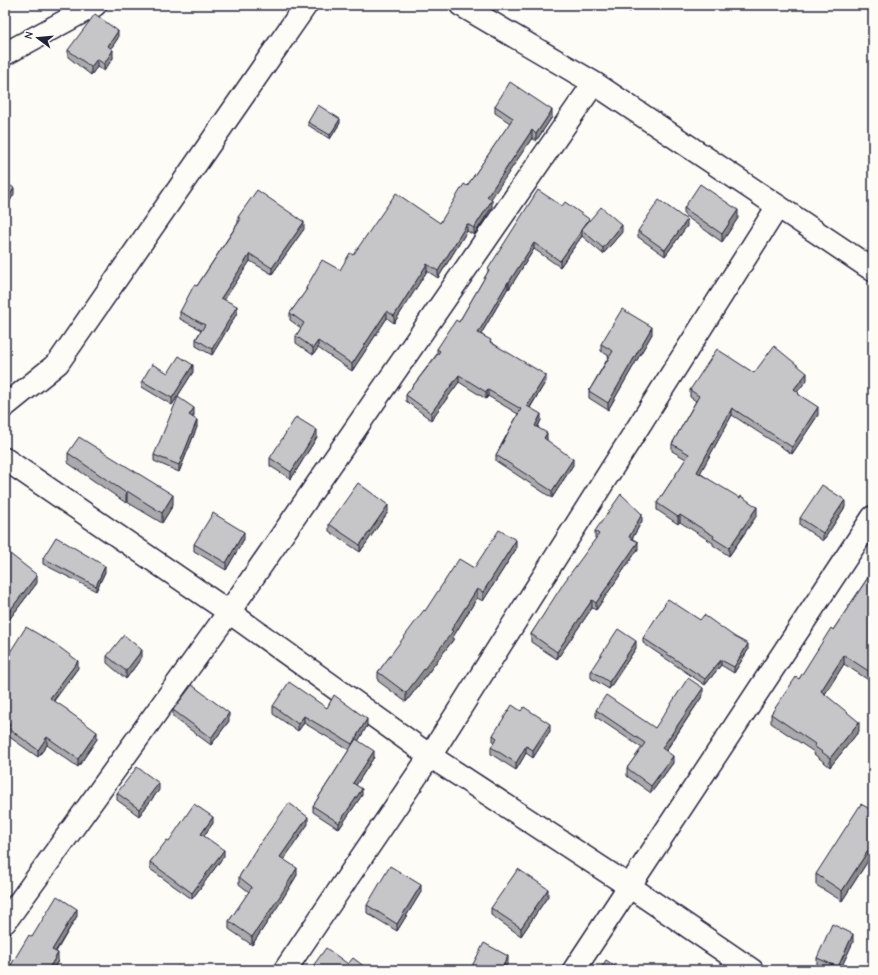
<svg xmlns="http://www.w3.org/2000/svg" width="878" height="975" font-family="'Comic Neue',sans-serif">
<style>
.lines{fill:none;stroke-linecap:round;stroke-linejoin:round}
.minor-casing{stroke:#22223b;stroke-width:25}
.minor{stroke:#fdfcf7;stroke-width:22}
.wall{fill:#aaaaac;stroke:#22223b}
.shaded-wall{fill:#8b8b8c;stroke:#22223b}
.building{fill:#c6c6c8;stroke:#22223b}
</style>
<rect width="100%" height="100%" fill="#fdfcf7"/>
<filter id="ink" filterUnits="userSpaceOnUse"><feTurbulence type="fractalNoise" baseFrequency=".025" numOctaves="2"/><feDisplacementMap in="SourceGraphic" scale="8" xChannelSelector="R" yChannelSelector="G"/><feConvolveMatrix kernelMatrix="1 2 1 2 8 2 1 2 1" color-interpolation-filters="sRGB"/></filter>
<g filter="url(#ink)">
<g class="lines">
<defs>
<path id="minor" d="M461 5 594 83 873 270
M5 54 95 5
M5 406 58 363 306 5
M5 459 229 612 430 756 629 886 752 970
M5 922 229 612 594 83
M285 970 430 756 778 206
M574 970 873 517"/>
</defs>
<!-- minor casing -->
<use href="#minor" class="minor-casing"/>
<!-- minor -->
<use href="#minor" class="minor"/>
</g>
<!-- wall -->
<path class="wall" d="M620 5H635L630 12Z
M118 38 111 48 113 58 104 71 97 67 91 75 68 57V50Z
M495 106 552 117 536 141 532 138 490 199 492 207 474 235 467 231 438 278 427 271 394 323 387 318 352 371 318 348 313 355 296 343V336L301 328 290 320V313L306 291V288L340 270 353 255 440 223 467 186 510 123 495 113Z
M308 122 340 123 330 139 308 125Z
M562 206 589 221 622 232 603 254 582 236 560 267 534 249 509 289 508 288 481 334 491 342 546 381 530 408 541 420 538 427 547 439V440L573 465 552 498 496 461V455L518 414 488 396 486 399 459 382 431 420 406 401V395L437 354V349L459 322 488 272V269Z
M684 208 738 218 722 242 684 215Z
M238 217 304 229 272 274 250 261 224 300 237 313 212 355 196 346V339L201 330 180 319V312L238 223Z
M687 226 665 256 638 237V231Z
M652 334 608 410 589 398V391L609 356 601 351V344Z
M193 372 172 405 142 387V381L168 373Z
M754 373 807 380 797 391 799 395 818 415 792 454 732 415 700 473 757 515 729 556 713 545V543L680 522 678 524 657 510V503L686 459 672 451V444L696 401 690 397V390Z
M194 415 193 417 197 427 179 472 154 461V455Z
M317 437 291 479 270 466V458Z
M68 453 173 505 162 523 127 502 126 503 68 463Z
M845 507 823 541 800 525V518Z
M388 512 360 552 329 531V524Z
M642 521 632 539 638 549 596 610 592 608 557 659 531 642V634L596 539 595 538V531Z
M244 539 226 570 194 551V544Z
M516 549 483 601 477 598 453 637V640L406 702 378 681V672L425 611 474 568Z
M5 550 37 583 8 621 5 619Z
M43 558 105 572 96 591 43 564Z
M873 570V683L844 664 825 694 859 731 830 767 814 754V752L771 723V714L799 679 833 630Z
M700 620 735 637 748 650 734 673 721 665 705 685 643 643V638Z
M636 648 609 689 591 678V670Z
M107 656 142 657 126 679 107 663Z
M5 660 78 668 54 701 68 711 97 739 78 767 47 745 38 757 8 736V731L5 729Z
M703 695 666 751 673 763 651 793 627 776V768L642 748 596 717V710L655 728Z
M273 706 327 708 367 726 358 741 374 757 356 785 362 795 339 829 313 812V806L349 750 304 723 298 731 273 714Z
M173 710 229 721 211 745 173 717Z
M550 731 533 758 526 753 516 770 491 754V747L494 743 493 742V735Z
M159 790 139 816 117 800V793Z
M873 811V853L842 901 816 885V874Z
M213 823 204 836 224 856 192 899 150 869V862L169 841Z
M308 824 283 860 297 875 280 903 252 945 229 929V921L249 892 239 884V877L259 845Z
M421 892 397 931 367 913V905Z
M548 896 521 936 491 915V908Z
M77 916 56 952 58 961 53 970H11V965L32 937Z
M853 942 840 970H828L817 965V958Z"/>
<!-- shaded-wall -->
<path class="shaded-wall" d="M630 5H635L630 12Z
M118 31V38L108 53V46Z
M113 50V58L104 71V64Z
M97 59V67L91 75V67Z
M552 110V117L536 141V134Z
M340 119V123L330 139V135Z
M532 130V138L487 205V197Z
M14 188V194L5 210V204Z
M492 200V207L474 235V228Z
M738 210V218L722 242V234Z
M687 220V226L665 256V250Z
M304 222V229L272 274V268Z
M467 224V231L438 278V271Z
M622 225V232L603 254V248Z
M582 230V236L560 267V261Z
M534 243V249L509 289V282Z
M250 254V261L221 305V298Z
M427 264V271L394 323V316Z
M508 282V288L478 339V333Z
M237 306V313L212 355V349Z
M387 311V318L352 371V364Z
M652 327V334L608 410V403Z
M318 341V348L313 355V348Z
M193 365V372L172 405V398Z
M807 373V380L794 396V389Z
M459 375V382L431 420V413Z
M546 375V381L527 412V406Z
M488 390V396L486 399V392Z
M818 407V415L792 454V447Z
M194 408V415L189 422V415Z
M732 408V415L697 479V472Z
M541 414V420L535 432V426Z
M197 420V427L179 472V465Z
M317 430V437L291 479V472Z
M547 433V439L544 444V438Z
M573 459V465L552 498V491Z
M127 491V502L126 503V493Z
M173 495V505L162 523V513Z
M845 500V507L823 541V533Z
M388 505V512L360 552V545Z
M757 507V515L729 556V548Z
M642 514V521L629 544V537Z
M680 515V522L678 524V517Z
M244 532V539L226 570V563Z
M516 540V549L483 601V592Z
M638 542V549L596 610V603Z
M105 566V572L96 591V586Z
M37 575V583L8 621V613Z
M477 589V598L453 637V640L406 702V693L451 630Z
M592 600V608L557 659V652Z
M636 641V648L609 689V682Z
M748 644V650L734 673V667Z
M142 650V657L126 679V671Z
M844 655V664L821 700V691Z
M721 660V665L705 685V679Z
M78 661V668L50 705V698Z
M703 688V695L662 756V748Z
M229 713V721L211 745V738Z
M304 716V723L298 731V724Z
M367 719V726L352 752V744Z
M859 722V731L830 767V758Z
M550 724V731L533 758V750Z
M97 732V739L78 767V759Z
M47 737V745L38 757V750Z
M526 746V753L516 770V763Z
M374 751V757L353 790V783Z
M673 756V763L651 793V786Z
M159 783V790L139 816V809Z
M362 789V795L339 829V823Z
M213 817V823L201 840V834Z
M308 817V824L280 865V857Z
M873 843V853L842 901V891Z
M224 850V856L192 899V893Z
M297 868V875L280 903 252 945V937Z
M421 885V892L397 931V924Z
M548 889V896L521 936V928Z
M77 909V916L52 957V950Z
M853 934V942L840 970H838V967Z
M58 953V961L53 970H48Z
M508 956V962L504 970H501Z"/>
<!-- building -->
<path class="building" d="M95 14 118 31 108 46 113 50 104 64 97 59 91 67 68 50Z
M510 82 552 110 536 134 532 130 487 197 492 200 474 228 467 224 438 271 427 264 394 316 387 311 352 364 318 341 313 348 296 336 304 323 290 313 307 289 306 288 322 260 340 270 350 253 353 255 396 193 440 223 464 184 467 186 513 118 495 106Z
M318 105 340 119 330 135 308 122Z
M5 182 14 188 5 204Z
M700 184 738 210 722 234 684 208Z
M257 190 304 222 272 268 250 254 221 298 237 306 212 349 196 339 205 325 180 312 194 285 197 286 241 219 238 217Z
M538 190 562 206 565 202 589 219 582 229 601 207 622 225 603 248 582 230 560 261 534 243 509 282H508L478 333 491 340 490 342 546 375 527 406 541 414 535 426 547 433 544 438 573 459 552 491 496 455 521 409 488 390 486 392 459 375 431 413 406 395 440 351 437 349 456 320 459 322 489 270 488 269Z
M659 200 687 220 665 250 638 231Z
M622 309 652 327 608 403 589 391 613 351 601 344Z
M774 346 807 373 794 389 799 393 798 394 818 407 792 447 732 408 697 472 740 498 741 496 757 507 729 548 713 538 714 536 680 515 678 517 657 503 689 454 672 444 699 396 690 390 717 349 754 373Z
M179 356 193 365 172 398 142 381 152 364 168 373Z
M178 397 194 408 189 415 197 420 179 465 154 455Z
M296 417 317 430 291 472 270 458Z
M79 437 173 495 162 513 127 491 126 493 68 453Z
M358 483 388 505 360 545 329 524Z
M822 485 845 500 823 533 800 518Z
M621 494 642 514 629 537 638 542 596 603 592 600 557 652 531 634 565 581 599 534 595 531Z
M213 513 244 532 226 563 194 544Z
M499 530 516 540 483 592 477 589 451 630 453 631 406 693 378 672 424 610 425 611 459 559 474 568Z
M56 537 105 566 96 586 43 558Z
M5 550 37 575 8 613 5 611Z
M873 570V674L844 655 821 691 859 722 830 758 814 746 815 744 771 714 796 677 799 679 831 628 833 630Z
M668 599 700 620 704 615 735 637 748 644 734 667 721 660 705 679 643 638Z
M26 627 55 644 78 661 50 698 68 710V711L97 732 78 759 47 737 38 750 8 728 10 725 5 722V660Z
M618 629 636 641 609 682 591 670Z
M124 635 142 650 126 671 107 656Z
M688 678 703 688 662 748 673 756 651 786 627 768 645 743 596 710 606 695 655 728Z
M289 682 327 708 334 695 367 719 352 744 304 716 298 724 273 706Z
M192 685 229 713 211 738 173 710Z
M512 705 521 711 524 707 550 724 533 750 526 746 516 763 491 747 497 738 493 735Z
M356 739 374 751 353 783 362 789 339 823 313 806Z
M137 767 159 783 139 809 117 793Z
M289 803 308 817 280 857 297 868 280 896 252 937 229 921 252 887 239 877 259 844V845Z
M194 804 213 817 201 834 224 850 192 893 150 862 167 840 169 841Z
M861 804 873 811V843L842 891 816 874Z
M390 866 421 885 397 924 367 905Z
M518 869 548 889 521 928 491 908Z
M57 896 77 909 52 950 58 953 48 970H20L11 965 29 935 32 937Z
M832 924 853 934 838 967 817 958Z
M484 943 508 956 501 970H470Z
M326 948 348 964 353 958 369 970H310Z
M606 960 621 970H600Z
M178 966 185 970H175Z"/>
</g>
<!-- margin -->
<rect width="878" height="975" fill="none" stroke="#fdfcf7" stroke-width="20"/>
<rect x="10" y="10" width="858" height="955" fill="none" stroke="#22223b" stroke-width="1.5" filter="url(#ink)"/>
<!-- north arrow -->
<g transform="translate(38 38) rotate(286)" stroke="#fdfcf7" stroke-width="3" paint-order="stroke">
<path d="M0-3L7 15L0 10L-7 15Z" fill="#22223b"/>
<text y="-6" font-size="11" font-weight="bold" text-anchor="middle" fill="#22223b">N</text>
</g>
</svg>
